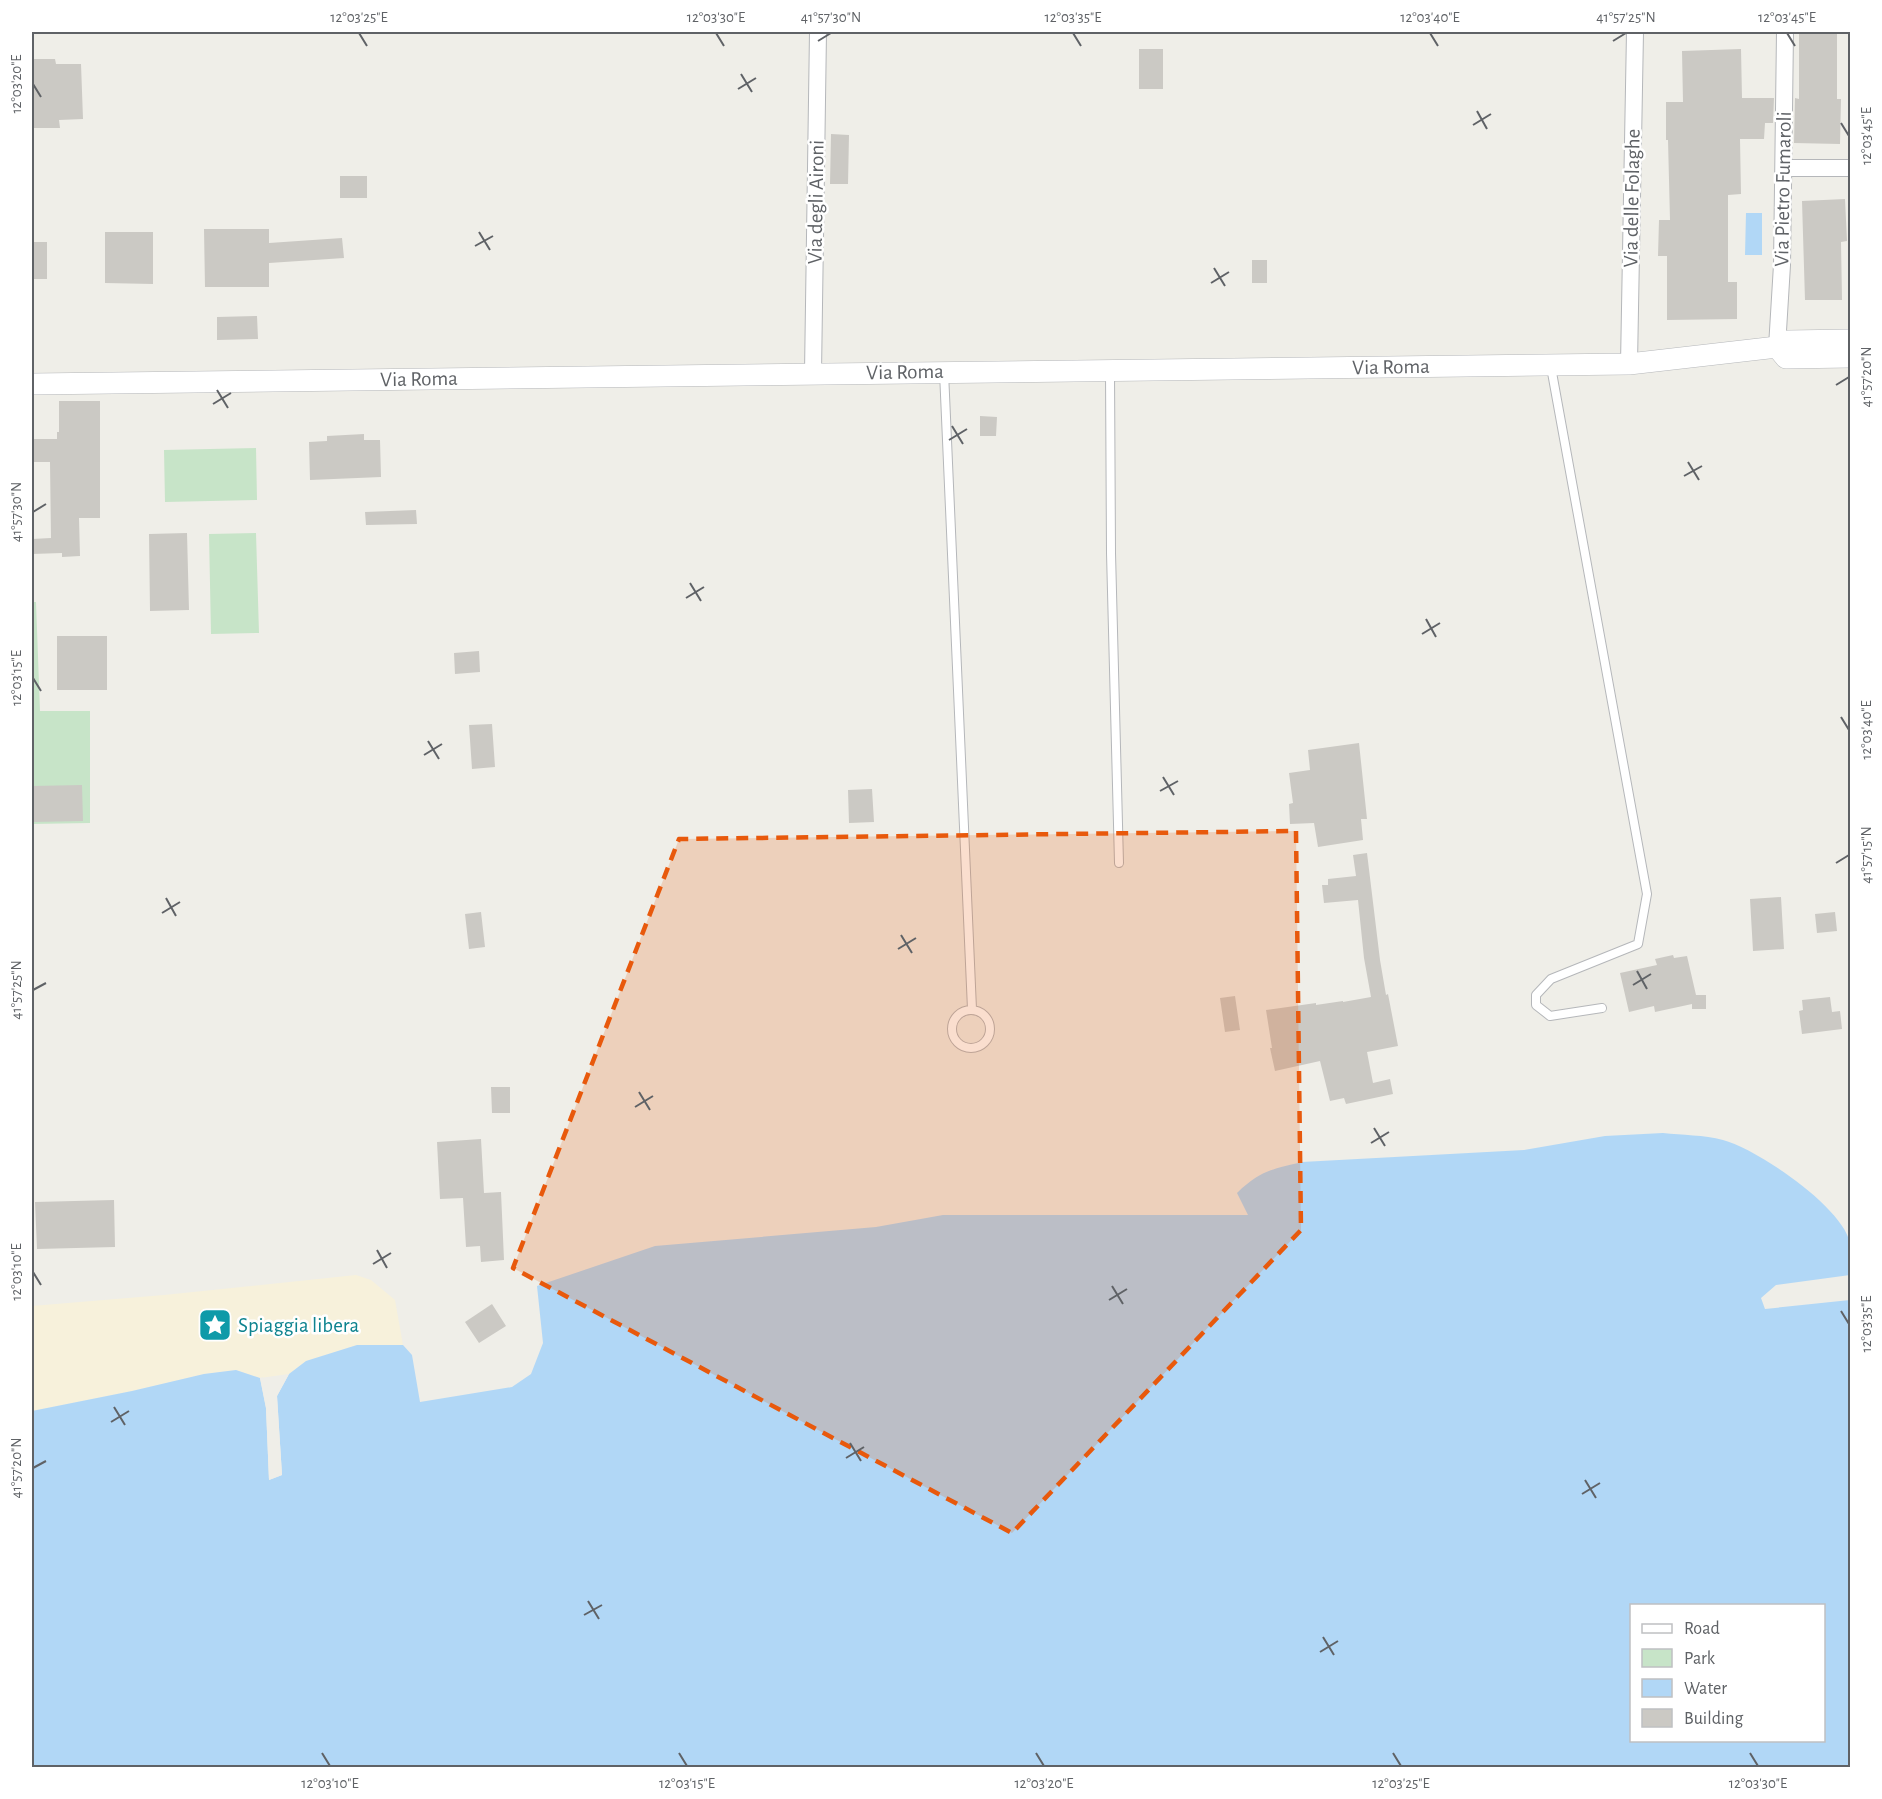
<svg xmlns="http://www.w3.org/2000/svg" width="1882" height="1799" font-family="'Alegreya Sans',sans-serif">
<style>
.green{fill:#c7e4c8}
.sand{fill:#f7f1db}
.water{fill:#b1d7f6;fill-rule:evenodd}
.pier{fill:#efeee8}
.building{fill:#cbc9c4}
.lines{fill:none;stroke-linecap:round;stroke-linejoin:round}
.service-casing{stroke:#b5b7ba;stroke-width:10}
.minor-casing{stroke:#b5b7ba;stroke-width:18}
.tertiary-casing{stroke:#b5b7ba;stroke-width:22}
.service{stroke:#fff;stroke-width:8}
.minor{stroke:#fff;stroke-width:16}
.tertiary{stroke:#fff;stroke-width:21}
.marked{fill:#e8590c;fill-opacity:0.2;stroke:#e8590c;stroke-width:4.5;stroke-dasharray:12 8;stroke-linejoin:round}
.ticks{fill:none;stroke:#5f6266;stroke-width:2}
.labels{text-anchor:middle;dominant-baseline:central;stroke-width:5;stroke-linejoin:round;paint-order:stroke}
.street-label{font-size:21px;fill:#5f6266;stroke:#fff}
.culture-label{font-size:21px;fill:#0d838f;stroke:#fff;text-anchor:start}
.neatline{fill:none;stroke:#5f6266;stroke-width:2}
.ticks-label{font-size:15px;text-anchor:middle;fill:#5f6266}
</style>
<rect width="100%" height="100%" fill="#efeee8"/>
<!-- green -->
<path class="green" d="M256 448 257 500 165 502 164 450Z
M256 533 259 633 211 634 209 534Z
M32 602H36L40 711H90V823L32 824Z"/>
<!-- sand -->
<path class="sand" d="M356 1275 371 1280 395 1300 403 1345H357L306 1361 289 1374 260 1378 236 1370 204 1374 132 1391 32 1411V1306L164 1295Z"/>
<!-- water -->
<path class="water" d="M1746 213H1762V255H1745Z
M1663 1133C1682 1135 1704 1135 1723 1140 1757 1149 1843 1207 1850 1243 1853 1252 1850 1265 1850 1275L1776 1285 1761 1298 1765 1309 1850 1300V1767L32 1768V1411L132 1391 204 1374 236 1370 260 1378 266 1408 269 1480 282 1475 277 1396 289 1374 306 1361 357 1345H403L412 1355 420 1402 512 1387 531 1374 543 1343 537 1286 655 1246 876 1227 943 1215H1248L1237 1193C1260 1171 1272 1169 1302 1162L1524 1150 1605 1136ZM1632 1606H1824V1740H1632Z"/>
<!-- pier -->
<path class="pier" d="M289 1374 277 1396 282 1475 269 1480 266 1408 260 1378 263 1377 269 1408 272 1476 279 1473 274 1396 285 1375Z"/>
<!-- building -->
<path class="building" d="M1799 34H1837V99H1841L1840 144 1794 143 1795 98 1799 99Z
M1139 49H1163V89H1139Z
M1741 49 1742 98H1774L1773 123H1765L1764 139H1740L1741 194 1728 195V282H1737V319L1667 320V256H1658L1659 220H1670L1668 140H1666V102H1683L1682 51Z
M32 59H55L56 64H81L83 119 59 120 60 128H32Z
M831 134 849 135 848 184H830Z
M340 176H367V198H340Z
M1845 199 1847 241 1841 242 1842 300H1805L1802 201Z
M204 229H269V243L342 238 344 258 269 263V287H205Z
M105 232H153V284L105 283Z
M32 242H47V279H32Z
M1252 260H1267V283H1252Z
M257 316 258 339 217 340V317Z
M59 401H100V518H79L80 556 62 557V553L32 554V539L51 538 50 462H32V439H57V432H59Z
M980 416 997 417 996 436H980Z
M364 434V440H380L381 477 310 480 309 442 327 441V436Z
M416 510 417 524 366 525 365 512Z
M187 533 189 610 150 611 149 534Z
M57 636H107V690H57Z
M479 651 480 672 455 674 454 653Z
M492 724 495 767 472 769 469 725Z
M1359 743 1367 819H1361L1363 840 1318 847 1314 823 1290 824 1289 804 1293 803 1289 773 1310 770 1308 750Z
M82 785 83 821 32 822V786Z
M872 789 874 822 849 823 848 790Z
M1367 853 1380 960 1386 995 1388 994 1398 1046 1367 1052 1373 1083 1390 1079 1393 1094 1346 1104 1344 1098 1330 1101 1320 1061 1275 1071 1270 1048H1272L1266 1010 1316 1003V1005L1343 1001V1002L1371 997 1364 958 1358 900 1324 903 1322 885H1328V879L1356 876 1353 855Z
M1781 897 1784 949 1753 951 1750 899Z
M481 912 485 947 469 949 465 914Z
M1835 912 1837 931 1817 933 1815 914Z
M1673 955 1674 958 1687 956 1696 995H1706V1009H1692V1004L1655 1012 1654 1006 1629 1012 1620 973 1657 965 1655 959Z
M1235 996 1240 1030 1225 1032 1220 998Z
M1830 997 1832 1012 1840 1011 1842 1029 1802 1034 1799 1011 1803 1010 1802 1000Z
M491 1087H510V1113H492Z
M481 1139 484 1193 501 1192 504 1260 481 1262 480 1246 466 1247 463 1198 440 1199 437 1142Z
M114 1200 115 1247 37 1249 35 1202Z
M492 1304 506 1326 479 1343 465 1322Z"/>
<g class="lines">
<defs>
<path id="service" d="M1551 367 1647 894 1638 944 1551 979 1536 995V1005L1550 1016 1602 1008
M944 372 972 1009
M1110 372 1111 553 1119 863
M952 1029a19 19 0 1 1 38 0a19 19 0 1 1-38 0Z"/>
<path id="minor" d="M1785 168H1850
M1777 347 1782 265 1785 32
M1629 364 1635 32
M813 373 818 32"/>
<path id="tertiary" d="M1777 347 1786 358 1850 357
M32 384 1629 364 1777 347 1788 341 1850 340"/>
</defs>
<!-- service casing -->
<use href="#service" class="service-casing"/>
<!-- minor casing -->
<use href="#minor" class="minor-casing"/>
<!-- tertiary casing -->
<use href="#tertiary" class="tertiary-casing"/>
<!-- service -->
<use href="#service" class="service"/>
<!-- minor -->
<use href="#minor" class="minor"/>
<!-- tertiary -->
<use href="#tertiary" class="tertiary"/>
</g>
<!-- marked area -->
<path class="marked" d="M1296 831 1301 1230 1012 1533 513 1268 679 839Z"/>
<!-- ticks -->
<path class="ticks" d="M359 33 367 46M716 33 724 46M1073 33 1081 46M1430 33 1438 46M1787 33 1795 46M818 41 831 33M1613 41 1626 33M741 74 752 92M33 84 41 97M738 89 756 78M1477 111 1487 129M1841 123 1849 136M1473 125 1491 114M479 232 490 250M475 246 493 236M1214 268 1225 286M1211 283 1229 272M1836 385 1849 377M217 390 228 408M213 404 231 393M952 426 963 444M949 440 967 429M1688 462 1699 480M1684 476 1702 466M33 512 46 504M690 583 701 601M686 598 704 587M1426 619 1436 637M1422 634 1440 623M33 678 41 691M1841 717 1849 730M428 741 439 759M424 755 442 744M1163 777 1174 795M1160 791 1178 781M1836 863 1849 855M166 898 176 916M162 913 180 902M901 935 912 953M898 949 916 938M1637 971 1647 989M1633 985 1651 974M33 990 46 983M639 1092 650 1110M635 1107 653 1096M1374 1128 1385 1146M1371 1143 1389 1132M377 1250 387 1268M373 1264 391 1253M33 1272 41 1285M1112 1286 1123 1304M1109 1300 1127 1289M1841 1311 1849 1324M114 1407 125 1425M111 1422 129 1411M850 1443 861 1461M846 1458 864 1447M33 1468 46 1461M1585 1480 1596 1498M1582 1494 1600 1483M588 1601 599 1619M584 1615 602 1605M1323 1637 1334 1655M1320 1652 1338 1641M322 1753 330 1766M679 1753 687 1766M1036 1753 1044 1766M1393 1753 1401 1766M1750 1753 1758 1766"/>
<!-- icons -->
<defs>
<symbol id="sight-square" viewBox="-11 -11 22 22"><rect x="-9" y="-9" width="18" height="18" rx="4" fill="#0f9aa8" stroke="#fff"/><path d="M0-6L1.8-2.2L6-1.7L2.9 1.2L3.7 5.4L0 3.3L-3.7 5.4L-2.9 1.2L-6-1.7L-1.8-2.2Z" fill="#fff"/></symbol>
</defs>
<g fill-rule="evenodd">
<use href="#sight-square" x="196" y="1306" width="38" height="38"/>
</g>
<g class="labels">
<!-- street labels -->
<g class="street-label">
<text transform="translate(1783 189) rotate(-89)">Via Pietro Fumaroli</text>
<text transform="translate(1632 198) rotate(-89)">Via delle Folaghe</text>
<text transform="translate(816 202) rotate(-89)">Via degli Aironi</text>
<text transform="translate(1391 367) rotate(-1)">Via Roma</text>
<text transform="translate(905 372) rotate(-1)">Via Roma</text>
<text transform="translate(419 379) rotate(-1)">Via Roma</text>
</g>
<!-- culture labels -->
<g class="culture-label">
<text x="238" y="1325">Spiaggia libera</text>
</g>
</g>
<!-- border -->
<rect width="1882" height="1799" fill="none" stroke="#ffffff" stroke-width="66"/>
<!-- legend -->
<rect x="1630" y="1604" width="195" height="138" fill="#ffffff" stroke="#bfc0c2" stroke-width="1.5"/>
<rect x="1642" y="1624" width="30" height="9" fill="#ffffff" stroke="#bfc0c2" stroke-width="1.5"/>
<text x="1684" y="1634" font-size="18" fill="#5f6266">Road</text>
<rect x="1642" y="1649" width="30" height="18" fill="#c7e4c8" stroke="#bfc0c2" stroke-width="1.5"/>
<text x="1684" y="1664" font-size="18" fill="#5f6266">Park</text>
<rect x="1642" y="1679" width="30" height="18" fill="#b1d7f6" stroke="#bfc0c2" stroke-width="1.5"/>
<text x="1684" y="1694" font-size="18" fill="#5f6266">Water</text>
<rect x="1642" y="1709" width="30" height="18" fill="#cbc9c4" stroke="#bfc0c2" stroke-width="1.5"/>
<text x="1684" y="1724" font-size="18" fill="#5f6266">Building</text>
<rect x="33" y="33" width="1816" height="1733" class="neatline"/>
<g class="ticks-label">
<text x="359" y="22">12°03'25"E</text>
<text x="716" y="22">12°03'30"E</text>
<text x="831" y="22">41°57'30"N</text>
<text x="1073" y="22">12°03'35"E</text>
<text x="1430" y="22">12°03'40"E</text>
<text x="1626" y="22">41°57'25"N</text>
<text x="1787" y="22">12°03'45"E</text>
<text transform="translate(16 84) rotate(-90)" y="5">12°03'20"E</text>
<text transform="translate(1866 136) rotate(-90)" y="5">12°03'45"E</text>
<text transform="translate(1866 377) rotate(-90)" y="5">41°57'20"N</text>
<text transform="translate(16 512) rotate(-90)" y="5">41°57'30"N</text>
<text transform="translate(16 678) rotate(-90)" y="5">12°03'15"E</text>
<text transform="translate(1866 730) rotate(-90)" y="5">12°03'40"E</text>
<text transform="translate(1866 855) rotate(-90)" y="5">41°57'15"N</text>
<text transform="translate(16 990) rotate(-90)" y="5">41°57'25"N</text>
<text transform="translate(16 1272) rotate(-90)" y="5">12°03'10"E</text>
<text transform="translate(1866 1324) rotate(-90)" y="5">12°03'35"E</text>
<text transform="translate(16 1468) rotate(-90)" y="5">41°57'20"N</text>
<text x="330" y="1788">12°03'10"E</text>
<text x="687" y="1788">12°03'15"E</text>
<text x="1044" y="1788">12°03'20"E</text>
<text x="1401" y="1788">12°03'25"E</text>
<text x="1758" y="1788">12°03'30"E</text>
</g>
</svg>
